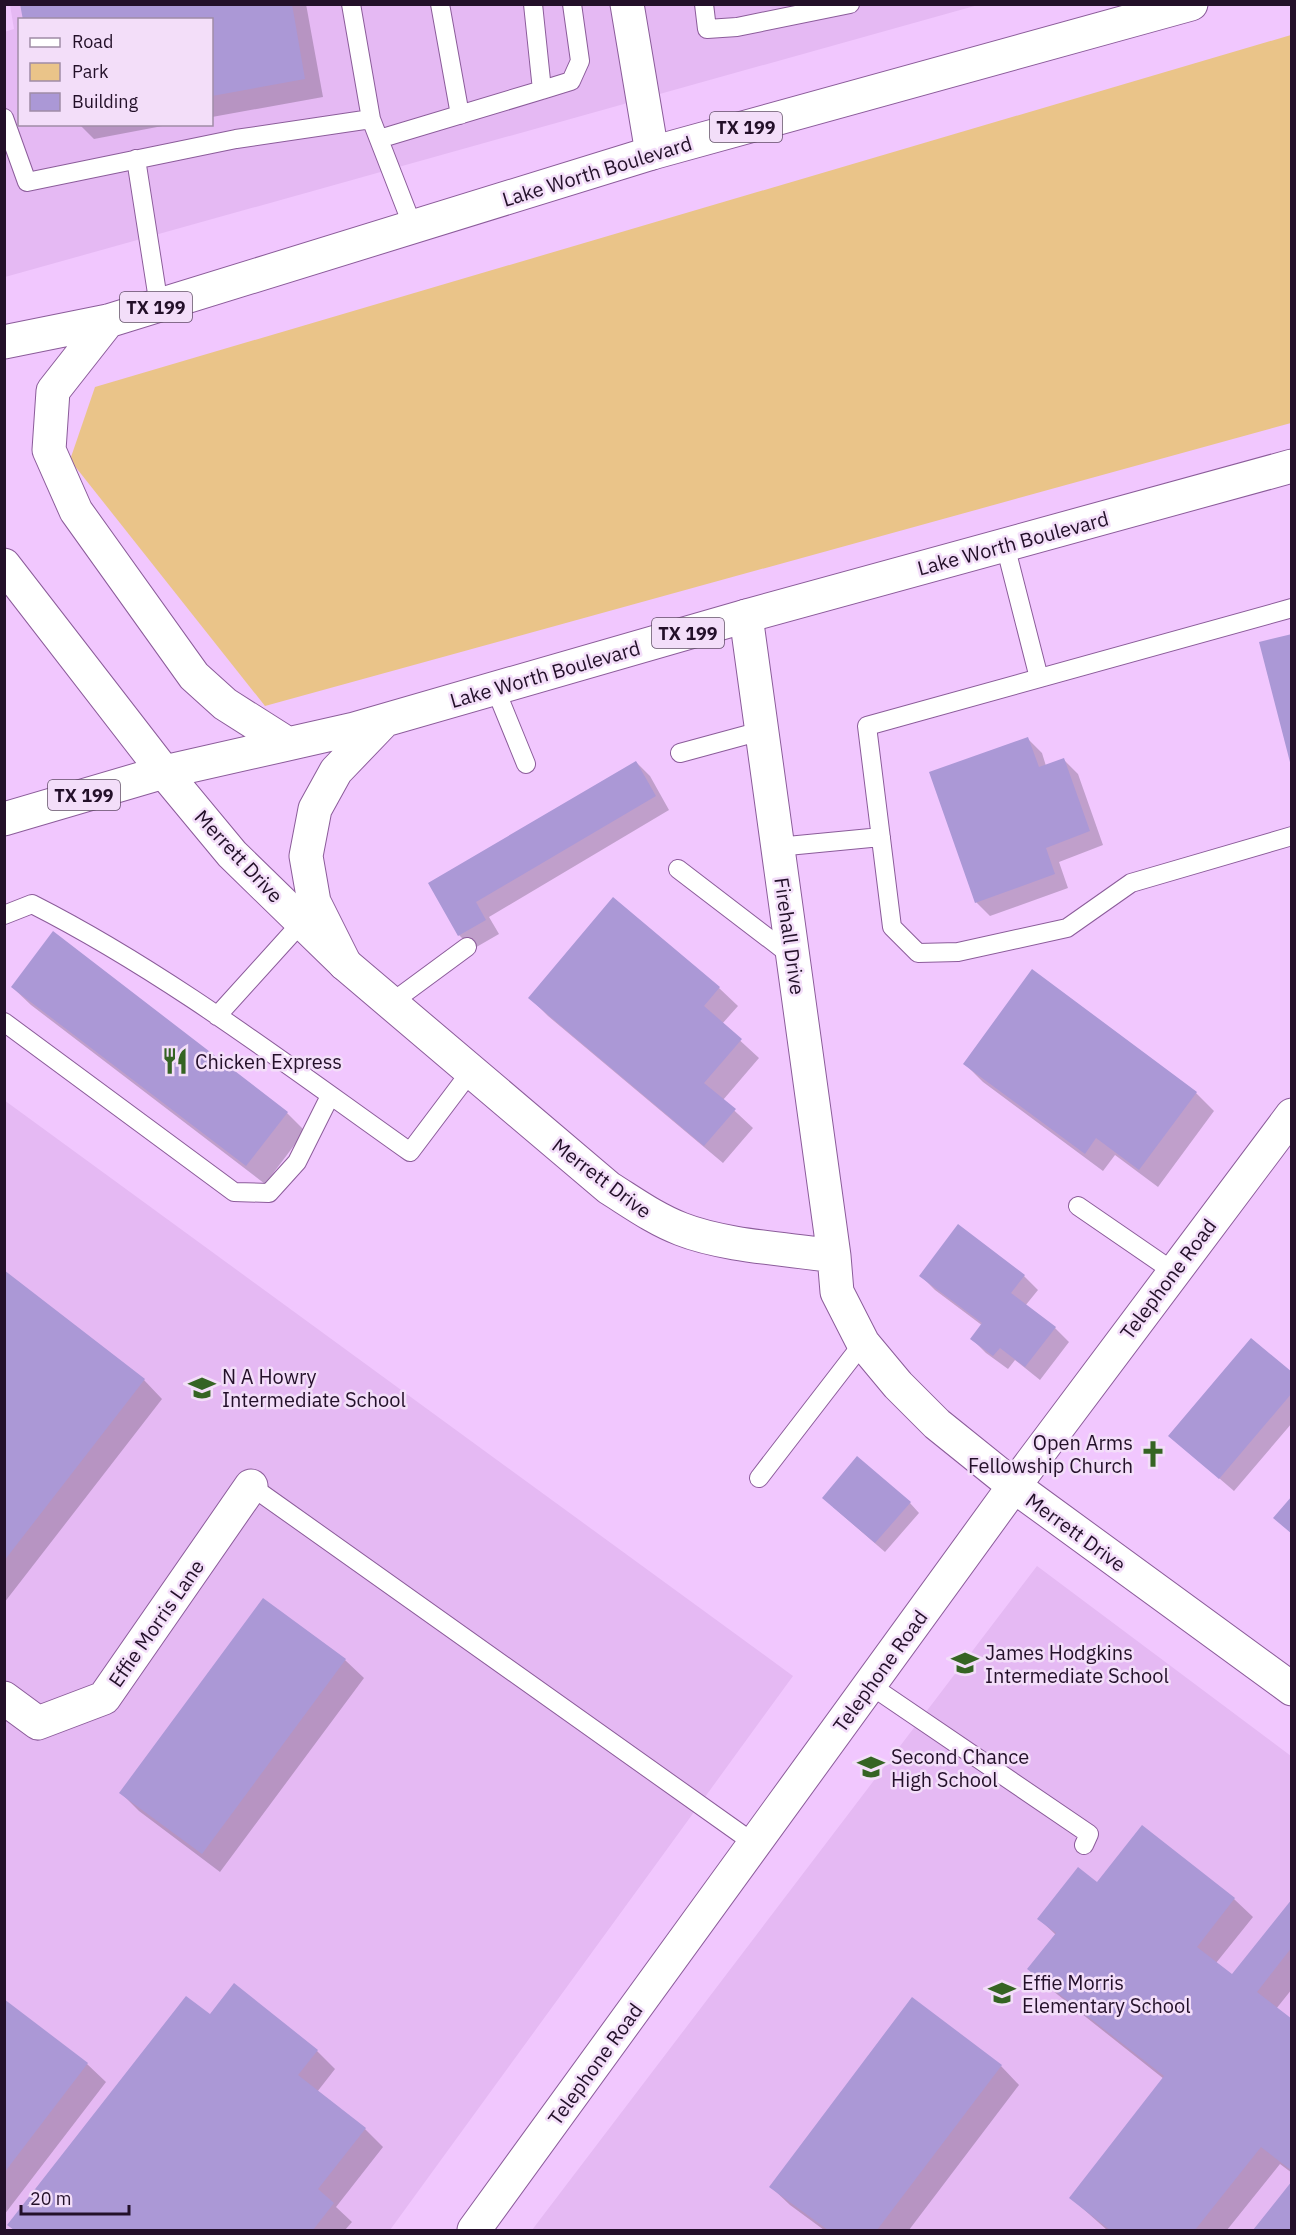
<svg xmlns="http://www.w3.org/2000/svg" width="1296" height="2235" font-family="'IBM Plex Sans',sans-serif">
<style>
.built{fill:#e5b9f3;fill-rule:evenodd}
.green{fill:#eac489}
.shadow{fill:#0003}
.building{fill:#ab98d6}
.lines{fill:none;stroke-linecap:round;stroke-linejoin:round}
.service-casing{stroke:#8b5c9a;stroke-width:20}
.minor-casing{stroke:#8b5c9a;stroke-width:35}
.secondary-casing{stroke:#8b5c9a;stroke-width:35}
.trunk-casing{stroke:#8b5c9a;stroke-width:35}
.service{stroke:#fff;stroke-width:18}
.minor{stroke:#fff;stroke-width:33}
.secondary{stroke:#fff;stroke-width:33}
.trunk{stroke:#fff;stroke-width:33}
.labels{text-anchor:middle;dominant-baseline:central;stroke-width:5;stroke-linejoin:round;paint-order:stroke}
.shield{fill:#f3def9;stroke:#614e67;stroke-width:1.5}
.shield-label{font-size:18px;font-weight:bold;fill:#231029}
.street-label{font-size:20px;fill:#231029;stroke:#f3def9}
.poi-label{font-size:20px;fill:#231029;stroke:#f3def9;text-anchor:start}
</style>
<rect width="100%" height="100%" fill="#f1c7fe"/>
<!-- built -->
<path class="built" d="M10 5H978L5 277 4 32 14 29ZM20 20H212V124H20Z
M4 1100 793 1676 390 2230H5Z
M1037 1566 1291 1756V2230H532Z"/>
<!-- green -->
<path class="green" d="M1291 35V423L265 706 70 460 95 387Z"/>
<!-- shadow -->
<path class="shadow" d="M21 4H306L323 97 212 117V20Z
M79 124H173L94 139Z
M1028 739 1042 753 1046 766 1064 760 1078 774 1103 845 1059 862 1068 888 990 916 976 902Z
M636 762 650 776 669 810 489 917 499 934 473 949 459 935 430 883Z
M613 899 719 988 738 1006 722 1024 759 1058 723 1100 753 1128 723 1163 548 1016 530 998Z
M12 987 287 1113 305 1131 265 1184 31 1005Z
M965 1064 1196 1093 1214 1111 1158 1187 1115 1155 1103 1171 983 1082Z
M4 1272 144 1380 162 1399 4 1603Z
M921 1276H1024L1038 1290 1025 1306 1055 1328 1069 1342 1040 1380 1015 1360 1008 1369 986 1353 972 1339 983 1326 935 1290Z
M1292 1374V1423L1234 1491 1170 1436Z
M910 1503 919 1513 885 1552 833 1507Z
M264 1600 345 1660 364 1678 220 1872 139 1811 121 1793Z
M1097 1884 1234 1899 1253 1917 1216 1963 1232 1976 1292 1901V1989L1276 2009 1292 2021V2173L1280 2164 1227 2230H1107L1071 2198 1164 2079 1048 1987 1029 1969 1056 1935 1039 1919Z
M4 2001 87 2064 106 2082 4 2215Z
M210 2016 317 2051 335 2069 317 2092 365 2129 383 2147 336 2207 352 2222 345 2230H15L9 2225Z
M1001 2066 1019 2085 909 2230H824L790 2205 771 2187Z
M1292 2184V2230H1255Z"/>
<!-- building -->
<path class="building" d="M20 4H292L305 79 212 96V20H23Z
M1292 634V766H1291L1259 642Z
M1028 737 1039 767 1064 758 1090 831 1046 848 1055 874 975 903 929 772Z
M636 761 656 796 476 902 486 920 458 936 428 883Z
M613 897 720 987 704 1006 742 1039 704 1083 736 1109 704 1146 528 998Z
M53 931 288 1112 246 1166 11 987Z
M1032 969 1197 1092 1139 1170 1096 1138 1085 1154 963 1064Z
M958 1224 1025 1275 1011 1293 1056 1327 1025 1367 1000 1348 993 1356 970 1339 982 1323 919 1276Z
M4 1270 145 1379 4 1561Z
M1251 1338 1292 1372V1393L1219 1479 1168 1436Z
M857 1456 911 1502 875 1543 822 1498Z
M1292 1496V1534L1273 1518Z
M263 1598 346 1659 202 1854 119 1793Z
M1142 1825 1235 1898 1197 1947 1232 1974 1292 1899V1947L1257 1992 1292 2019V2171L1261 2147 1195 2230H1110L1069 2198 1164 2076 1027 1969 1056 1933 1037 1919 1078 1867 1097 1882Z
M234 1983 318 2050 298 2075 366 2128 318 2189 334 2203 313 2230H14L7 2225 186 1996 210 2014Z
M912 1997 1002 2065 877 2230H828L769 2187Z
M4 1999 88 2063 4 2173Z
M1292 2181V2230H1253Z"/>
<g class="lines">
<defs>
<path id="service" d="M351 4 371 119 413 227
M440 4 460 115
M704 4 707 29 737 27 850 4
M542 90 571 81 580 61 572 4
M4 118 27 182 236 139 371 119
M379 139 542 90 533 4
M136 159 159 306
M1005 545 1039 678
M1292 608 867 726 892 927 918 953 958 952 1067 928 1131 883 1292 836
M495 688 526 764
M680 753 761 731
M777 847 881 837
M678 869 793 957
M4 915 32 904C166 972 287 1065 410 1152L471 1071
M391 1003 467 947
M217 1016 302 922
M4 1022 234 1192 269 1193 297 1162 330 1096
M1078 1206 1174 1272
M759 1478 863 1343
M251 1486 755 1844
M870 1685 1089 1834 1084 1845"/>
<path id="minor" d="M627 4 652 153
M746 616 834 1256 837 1292 863 1343 898 1385 937 1424 1014 1486 1292 1689
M164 772 232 854 345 964 609 1188C633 1203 655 1219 681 1229 724 1246 788 1249 834 1256
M4 1698 38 1723 104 1698 251 1486
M474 2230 1014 1486 1292 1115"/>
<path id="secondary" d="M4 565 164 772"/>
<path id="trunk" d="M108 321 53 391 49 450 76 511 194 676 225 704 288 744
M4 342 108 321 652 153 1191 4
M4 819 164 772 354 729 746 616 1292 466
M345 964 314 902 306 856 315 809 336 771 384 721"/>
</defs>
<!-- service casing -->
<use href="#service" class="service-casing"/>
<!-- minor casing -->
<use href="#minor" class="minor-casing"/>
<!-- secondary casing -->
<use href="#secondary" class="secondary-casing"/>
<!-- trunk casing -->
<use href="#trunk" class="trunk-casing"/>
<!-- service -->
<use href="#service" class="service"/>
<!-- minor -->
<use href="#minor" class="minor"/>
<!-- secondary -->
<use href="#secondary" class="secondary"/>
<!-- trunk -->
<use href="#trunk" class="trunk"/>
</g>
<!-- icons -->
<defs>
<symbol id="restaurant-bare" viewBox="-9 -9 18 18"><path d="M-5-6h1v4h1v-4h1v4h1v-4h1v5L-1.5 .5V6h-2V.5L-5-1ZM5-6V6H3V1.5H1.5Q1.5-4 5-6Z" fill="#356423" stroke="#f3def9" stroke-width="2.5" paint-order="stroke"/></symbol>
<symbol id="school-bare" viewBox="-9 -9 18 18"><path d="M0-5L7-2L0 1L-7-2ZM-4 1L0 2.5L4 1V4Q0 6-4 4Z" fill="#356423" stroke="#f3def9" stroke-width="2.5" paint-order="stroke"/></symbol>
<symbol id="church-bare" viewBox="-9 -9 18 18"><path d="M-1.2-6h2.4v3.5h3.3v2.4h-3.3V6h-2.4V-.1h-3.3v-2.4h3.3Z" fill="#356423" stroke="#f3def9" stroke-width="2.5" paint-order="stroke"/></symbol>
</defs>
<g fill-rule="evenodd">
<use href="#restaurant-bare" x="156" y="1042" width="38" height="38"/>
<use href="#school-bare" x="183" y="1369" width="38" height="38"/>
<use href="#church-bare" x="1134" y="1435" width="38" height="38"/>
<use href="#school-bare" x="946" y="1644" width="38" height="38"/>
<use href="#school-bare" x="852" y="1748" width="38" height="38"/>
<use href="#school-bare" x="983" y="1974" width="38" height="38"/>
</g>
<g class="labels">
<!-- shield labels -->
<g class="shield">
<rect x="710" y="112" width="72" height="30" rx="4.5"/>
<rect x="120" y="292" width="72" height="30" rx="4.5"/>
<rect x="652" y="618" width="72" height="30" rx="4.5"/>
<rect x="48" y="780" width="72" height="30" rx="4.5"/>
</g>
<g class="shield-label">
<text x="746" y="127">TX 199</text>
<text x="156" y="307">TX 199</text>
<text x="688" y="633">TX 199</text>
<text x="84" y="795">TX 199</text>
</g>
<!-- street labels -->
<g class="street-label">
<text transform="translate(597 171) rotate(-17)">Lake Worth Boulevard</text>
<text transform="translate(1013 543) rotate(-15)">Lake Worth Boulevard</text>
<text transform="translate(545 674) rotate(-16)">Lake Worth Boulevard</text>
<text transform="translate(239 856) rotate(47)">Merrett Drive</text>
<text transform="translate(790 936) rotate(82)">Firehall Drive</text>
<text transform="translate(602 1178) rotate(37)">Merrett Drive</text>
<text transform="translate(1168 1279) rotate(-53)">Telephone Road</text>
<text transform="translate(1076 1532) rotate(36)">Merrett Drive</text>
<text transform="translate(156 1623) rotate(-55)">Effie Morris Lane</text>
<text transform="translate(880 1671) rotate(-54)">Telephone Road</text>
<text transform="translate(595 2064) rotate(-54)">Telephone Road</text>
</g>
<!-- poi labels -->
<g class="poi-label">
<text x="195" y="1061">Chicken Express</text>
<text x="222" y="1376">N A Howry<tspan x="222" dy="23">Intermediate School</tspan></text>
<text x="1133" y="1442" text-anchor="end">Open Arms<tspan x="1133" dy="23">Fellowship Church</tspan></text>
<text x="985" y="1652">James Hodgkins<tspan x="985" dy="23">Intermediate School</tspan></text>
<text x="891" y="1756">Second Chance<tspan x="891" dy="23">High School</tspan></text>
<text x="1022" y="1982">Effie Morris<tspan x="1022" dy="23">Elementary School</tspan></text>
</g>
</g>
<!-- border -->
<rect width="1296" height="2235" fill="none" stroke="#231029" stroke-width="12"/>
<!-- legend -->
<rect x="18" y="18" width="195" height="108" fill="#f3def9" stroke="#a08ca6" stroke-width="1.5"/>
<rect x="30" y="38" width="30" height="9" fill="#ffffff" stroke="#a08ca6" stroke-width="1.5"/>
<text x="72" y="48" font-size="18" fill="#231029">Road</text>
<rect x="30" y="63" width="30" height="18" fill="#eac489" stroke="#a08ca6" stroke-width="1.5"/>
<text x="72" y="78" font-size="18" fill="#231029">Park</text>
<rect x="30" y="93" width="30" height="18" fill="#ab98d6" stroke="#a08ca6" stroke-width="1.5"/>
<text x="72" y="108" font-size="18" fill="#231029">Building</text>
<!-- scale -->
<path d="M21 2205v9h108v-9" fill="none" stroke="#231029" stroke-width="3"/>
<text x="30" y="2205" font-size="18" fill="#231029" stroke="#f3def9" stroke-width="4.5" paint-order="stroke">20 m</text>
</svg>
